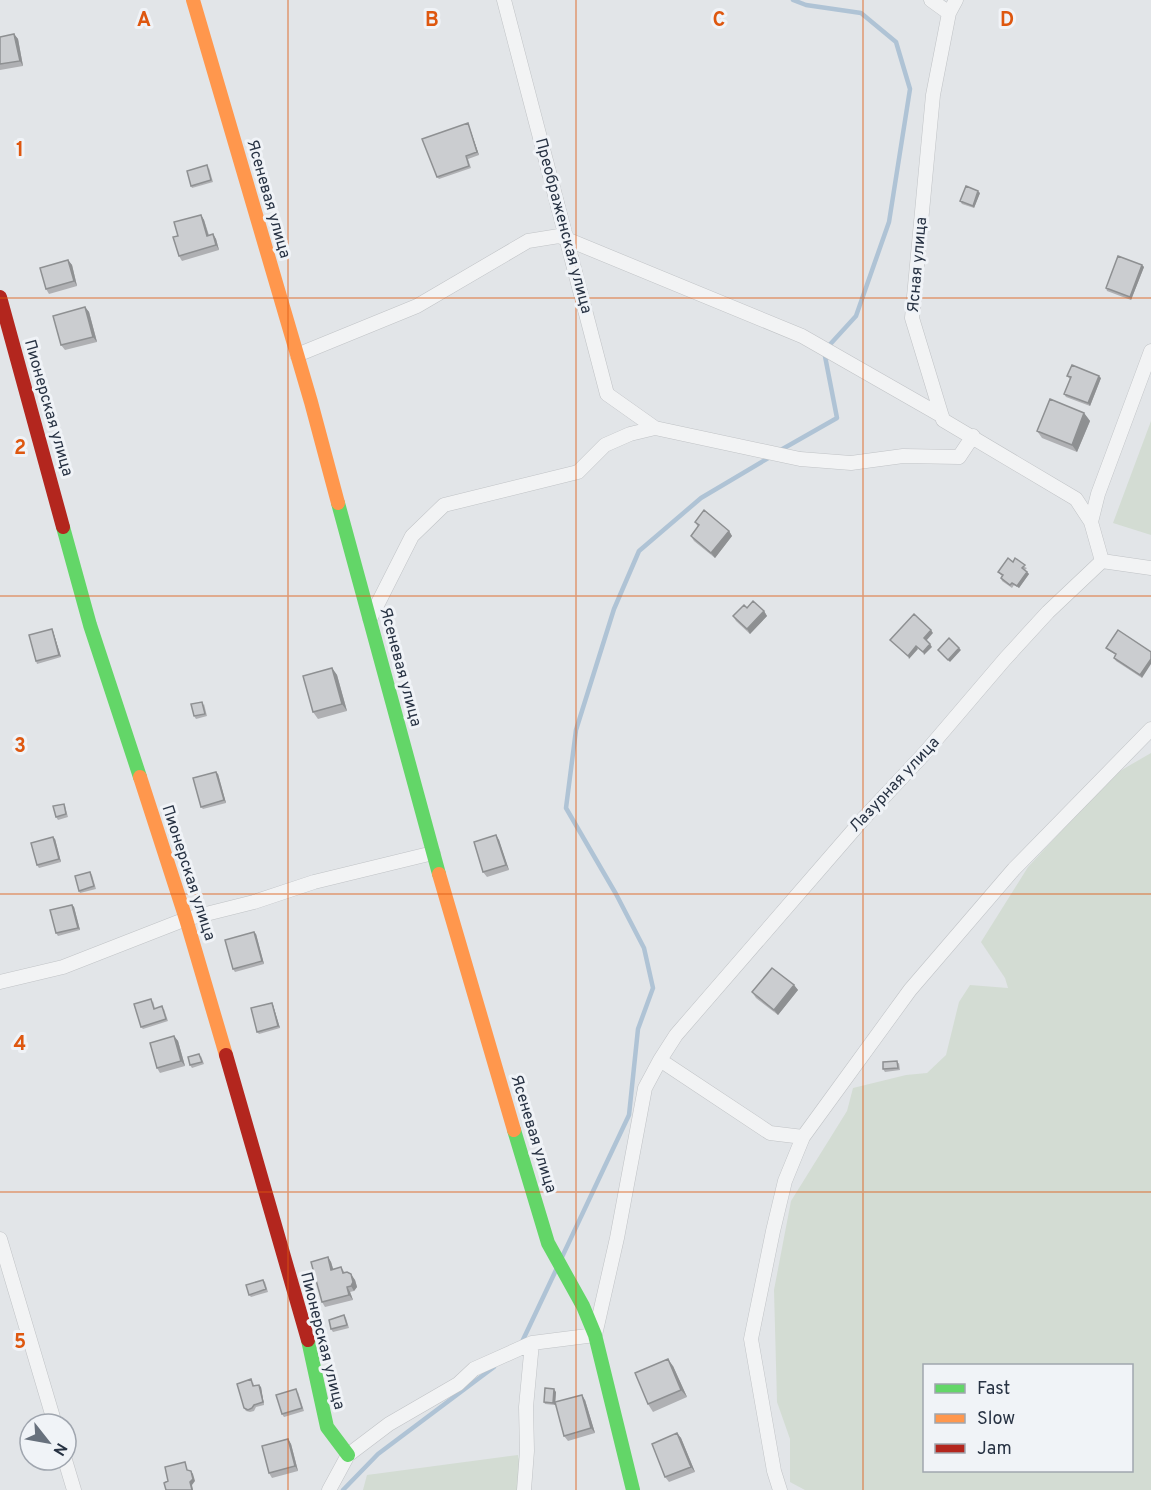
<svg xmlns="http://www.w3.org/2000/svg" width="1151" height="1490" font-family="Overpass,sans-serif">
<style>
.green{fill:#d3dcd3;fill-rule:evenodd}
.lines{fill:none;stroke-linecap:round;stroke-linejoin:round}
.stream{stroke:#afc3d5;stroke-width:4.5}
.street-casing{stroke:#c0c3c6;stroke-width:15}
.street{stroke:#f2f3f4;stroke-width:14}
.fast{stroke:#63d668;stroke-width:14}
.slow{stroke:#ff974d;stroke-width:14}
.jam{stroke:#b3261e;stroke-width:14}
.wall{fill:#afb0b3}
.shaded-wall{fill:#8e9092}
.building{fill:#cbcdd0;stroke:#8e9092;stroke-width:1.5}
.grid{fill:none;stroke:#de570f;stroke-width:1.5;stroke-opacity:0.55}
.labels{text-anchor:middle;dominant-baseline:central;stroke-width:6;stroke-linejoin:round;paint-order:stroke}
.street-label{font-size:16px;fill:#273243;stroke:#f0f3f7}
.grid-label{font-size:20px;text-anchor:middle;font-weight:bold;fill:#de570f;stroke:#f0f3f7;stroke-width:6;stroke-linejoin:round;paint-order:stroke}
</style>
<rect width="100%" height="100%" fill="#e2e5e8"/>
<!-- green -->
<path class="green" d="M1151 421V535L1113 523Z
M1151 753V1490H805L790 1482V1439L777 1402 774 1290 791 1201 847 1111 853 1088 906 1075 927 1073 946 1055 959 1002 970 985 1008 988 1005 978 981 942 1028 867 1113 775ZM924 1366H1132V1470H924Z
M518 1455 522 1475 520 1490H363L367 1475Z"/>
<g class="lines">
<!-- stream -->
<path class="stream" d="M779 451 837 418 824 351 856 316 889 222 910 89 896 42 861 13 806 5 793 0
M562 1257 629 1115 638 1029 653 988 644 948 616 894 566 808 576 730 614 609 639 551 701 498 770 457
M521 1344 556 1270
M343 1490 378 1454 494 1367"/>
<defs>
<path id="street" d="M504 0 607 394 655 428
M931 0 949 13
M956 0 949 13 933 95 912 318 943 420 1076 499 1091 522
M297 355 417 306 528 241 559 236 802 336 942 416
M1102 561 1151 568
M370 619 412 536 444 505 578 472 605 445 630 434 655 428 800 459 851 463 903 456 959 457 973 436
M0 982 63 967 186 919 254 902 314 882 433 853
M803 1137 770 1133 660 1060 676 1035 864 818 923 755 1005 659 1048 612 1102 561 1091 522 1098 494 1151 351
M0 1239 55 1424
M65 1460 74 1490
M329 1490 348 1455 389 1424 458 1384 474 1369 532 1343 595 1335 617 1238 645 1088 660 1060
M524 1490 527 1451 526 1407 532 1343
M780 1490 774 1471 751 1339 773 1231 785 1181 803 1137 910 990 1014 869 1151 729"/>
</defs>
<!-- street casing -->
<use href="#street" class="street-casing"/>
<!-- street -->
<use href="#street" class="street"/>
<!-- fast -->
<path class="fast" d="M338 503 439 874
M63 527 90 625 140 777
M514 1130 548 1243 583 1306 595 1335 633 1490
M308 1340 327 1427 348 1455"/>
<!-- slow -->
<path class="slow" d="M193 0 311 402 338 503
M140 777 186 919 226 1055
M439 874 514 1130"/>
<!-- jam -->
<path class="jam" d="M0 297 63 527
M226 1055 308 1340"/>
</g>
<!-- wall -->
<path class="wall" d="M14 34 18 39 23 66 0 70V37Z
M469 126 479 155 468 159 471 168 439 179 437 177Z
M209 168 213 182 192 188 191 186Z
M980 193 974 208 962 204 960 201Z
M201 215 204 220 209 235 213 234 216 239 219 250 182 261 179 256 178 236Z
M68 260 72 265 77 286 49 294 46 289Z
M1142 265 1144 267 1131 300 1107 291 1106 288Z
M85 307 89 312 97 342 65 350 61 345Z
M1067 376 1101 378 1090 406 1066 397 1064 394 1070 379Z
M1084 413 1090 421 1077 452 1042 438 1037 431Z
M695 522 729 531 732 536 715 558 694 541 691 536 698 527Z
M1013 562 1027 568 1025 570 1029 574 1019 588 1014 585 1012 588 1002 581 1001 578 1002 576 998 572Z
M747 608 764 611 767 616 750 634 736 621 733 616Z
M1118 630 1142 678 1116 661 1114 658 1116 655 1108 650 1106 648Z
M53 631 61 657 37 664 36 661Z
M332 668 337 675 347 711 318 719 313 712Z
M204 704 207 716 196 719 194 716Z
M218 774 226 803 203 809 201 807Z
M65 806 68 817 58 820 56 817Z
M496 835 499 840 509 870 487 877 483 872Z
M55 839 61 862 39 868 37 865Z
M90 872 92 875 96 889 80 893 79 891Z
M72 905 74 907 80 930 58 936 56 933Z
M256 934 264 964 235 972 233 969Z
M794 985 798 990 778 1015 756 998 752 992Z
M153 1001 155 1009H164L168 1021 143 1029 141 1027Z
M273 1005 280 1028 259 1034 257 1032Z
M174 1036 178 1041 185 1066 160 1073 157 1068Z
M201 1056 204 1064 192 1068 190 1065Z
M899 1063 900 1070 885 1072 883 1069Z
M328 1257 331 1262 333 1269 341 1267 345 1273 355 1280 357 1287 354 1291 350 1292 353 1300 325 1307 322 1302Z
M263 1280 265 1282 268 1292 251 1297 249 1295Z
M344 1315 346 1318 349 1328 333 1332 331 1329Z
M673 1366 687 1397 653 1412 648 1404Z
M253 1382 254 1386 261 1387 264 1405 256 1407 254 1411 250 1412 246 1411 244 1408Z
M298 1392 304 1411 284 1417 282 1414Z
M556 1392 555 1405 545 1404 544 1402Z
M585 1400 595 1433 568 1441 564 1436Z
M677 1433 681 1438 695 1472 669 1482 665 1477Z
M288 1439 291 1444 298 1471 272 1478 269 1473Z"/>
<!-- shaded-wall -->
<path class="shaded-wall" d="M14 34 18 39 23 66 20 61Z
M468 123 469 126 479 155 477 152Z
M978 191 980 193 974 208 973 206Z
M201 215 204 220 210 241 207 236Z
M213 234 216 239 219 250 216 245Z
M68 260 72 265 77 286 74 281Z
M1142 265 1144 267 1131 300 1130 297Z
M85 307 89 312 97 342 93 337Z
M1099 376 1101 378 1090 406 1088 403Z
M1084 413 1090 421 1077 452 1072 445Z
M729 531 732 536 715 558 711 553Z
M1027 572 1029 574 1019 588 1017 586Z
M764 611 767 616 750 634 747 629Z
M52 629 53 631 61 657 59 655Z
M931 630 933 633 926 641 924 638Z
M930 644 932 647 924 655 923 652Z
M916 646 918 649 909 659 908 656Z
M959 648 961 650 950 662 948 660Z
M1151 659V664L1142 678 1140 675Z
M332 668 337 675 347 711 342 704Z
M216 772 218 774 226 803 224 800Z
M496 835 499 840 509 870 506 865Z
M53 837 55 839 61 862 59 859Z
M72 905 74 907 80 930 78 928Z
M254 932 256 934 264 964 262 961Z
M794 985 798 990 778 1015 774 1010Z
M272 1003 273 1005 280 1028 278 1026Z
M174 1036 178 1041 185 1066 181 1061Z
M328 1257 331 1262 335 1275 331 1270Z
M351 1274 355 1280 357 1287 354 1291 351 1286Z
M347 1287 350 1292 353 1300 349 1295Z
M668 1359 673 1366 687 1397 681 1390Z
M259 1385 261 1387 264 1405 263 1402Z
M554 1389 556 1392 555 1405 553 1403Z
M582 1395 585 1400 595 1433 591 1428Z
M677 1433 681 1438 695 1472 691 1467Z
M288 1439 291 1444 298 1471 295 1466Z
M191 1471 193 1474 195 1481 192 1485 193 1490H192L190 1482Z"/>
<!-- building -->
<path class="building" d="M14 34 20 61 0 64V37Z
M468 123 477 152 466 156 469 166 437 177 422 139Z
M207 165 211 180 191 186 187 171Z
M966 186 978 191 973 206 960 201Z
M201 215 207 236 213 234 216 245 179 256 173 237 178 236 174 222Z
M1118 256 1142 265 1130 297 1106 288Z
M68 260 74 281 46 289 40 268Z
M85 307 93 337 61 345 53 316Z
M1072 365 1099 376 1088 403 1064 394 1071 377 1067 376Z
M1050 399 1084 413 1072 445 1037 431Z
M704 510 729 531 711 553 691 536 699 525 695 522Z
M1008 558 1013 562 1015 558 1025 565 1022 568 1027 572 1017 586 1012 583 1010 585 1001 578 1003 575 998 572Z
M753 601 764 611 747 629 733 616 744 605 747 608Z
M914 614 931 630 924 638 930 644 923 652 916 646 908 656 890 640Z
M52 629 59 655 36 661 29 635Z
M1118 630 1151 652V659L1140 675 1114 658 1116 654 1106 648Z
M949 638 959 648 948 660 938 650Z
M332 668 342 704 313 712 303 676Z
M202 702 205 714 194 716 191 704Z
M216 772 224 800 201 807 193 778Z
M64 804 66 814 56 817 53 806Z
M496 835 506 865 483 872 474 842Z
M53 837 59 859 37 865 31 843Z
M90 872 94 886 79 891 75 876Z
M72 905 78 928 56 933 50 910Z
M254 932 262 961 233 969 225 940Z
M772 968 794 985 774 1010 752 992Z
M151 999 154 1009 162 1006 166 1019 141 1027 134 1004Z
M272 1003 278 1026 257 1032 251 1008Z
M174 1036 181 1061 157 1068 150 1043Z
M199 1054 202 1062 190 1065 188 1057Z
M897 1061 898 1068 883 1069V1062Z
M328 1257 331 1270 341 1267 343 1273 347 1272 351 1274 353 1282 351 1286 347 1287 349 1295 322 1302 311 1262Z
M263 1280 266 1289 249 1295 246 1285Z
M344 1315 347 1325 331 1329 329 1320Z
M668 1359 681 1390 648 1404 635 1373Z
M251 1379 253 1386 259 1385 263 1402 254 1405 252 1408 248 1410 244 1408 237 1384Z
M545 1388 554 1389 553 1403 544 1402Z
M296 1389 302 1408 282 1414 276 1395Z
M582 1395 591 1428 564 1436 555 1402Z
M677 1433 691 1467 665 1477 652 1444Z
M288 1439 295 1466 269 1473 262 1446Z
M185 1462 187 1470 191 1471 193 1479 190 1482 192 1490H166L164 1483 168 1481 165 1467Z"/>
<!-- grid -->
<path class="grid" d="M288 0V1490M576 0V1490M863 0V1490M0 298H1151M0 596H1151M0 894H1151M0 1192H1151"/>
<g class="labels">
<!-- street labels -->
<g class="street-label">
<text transform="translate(268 199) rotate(74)">Ясеневая улица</text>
<text transform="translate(563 226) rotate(75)">Преображенская улица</text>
<text transform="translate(918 265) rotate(-85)">Ясная улица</text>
<text transform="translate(48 408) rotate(74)">Пионерская улица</text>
<text transform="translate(400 667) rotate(75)">Ясеневая улица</text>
<text transform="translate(895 785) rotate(-47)">Лазурная улица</text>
<text transform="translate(188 873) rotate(72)">Пионерская улица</text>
<text transform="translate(533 1134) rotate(73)">Ясеневая улица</text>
<text transform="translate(322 1341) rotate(76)">Пионерская улица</text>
</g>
</g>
<g class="grid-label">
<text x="144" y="26">A</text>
<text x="432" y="26">B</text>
<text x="719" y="26">C</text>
<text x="1007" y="26">D</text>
<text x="20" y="156">1</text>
<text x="20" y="454">2</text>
<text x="20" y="752">3</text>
<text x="20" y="1050">4</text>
<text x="20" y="1348">5</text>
</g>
<!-- legend -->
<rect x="923" y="1364" width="210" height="108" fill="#f0f3f7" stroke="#a0a6af" stroke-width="1.5"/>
<rect x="935" y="1384" width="30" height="9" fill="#63d668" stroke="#a0a6af" stroke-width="1.5"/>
<text x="977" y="1394" font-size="18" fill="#273243">Fast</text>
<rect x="935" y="1414" width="30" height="9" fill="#ff974d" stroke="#a0a6af" stroke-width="1.5"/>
<text x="977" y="1424" font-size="18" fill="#273243">Slow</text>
<rect x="935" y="1444" width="30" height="9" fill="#b3261e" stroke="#a0a6af" stroke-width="1.5"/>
<text x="977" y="1454" font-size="18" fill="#273243">Jam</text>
<!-- north arrow -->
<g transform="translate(48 1442) rotate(121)"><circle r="28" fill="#f0f3f7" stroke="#a0a6af" stroke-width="1.5"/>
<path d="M0-4.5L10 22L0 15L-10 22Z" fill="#68717d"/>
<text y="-9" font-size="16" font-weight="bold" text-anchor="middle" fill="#273243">N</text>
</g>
</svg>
